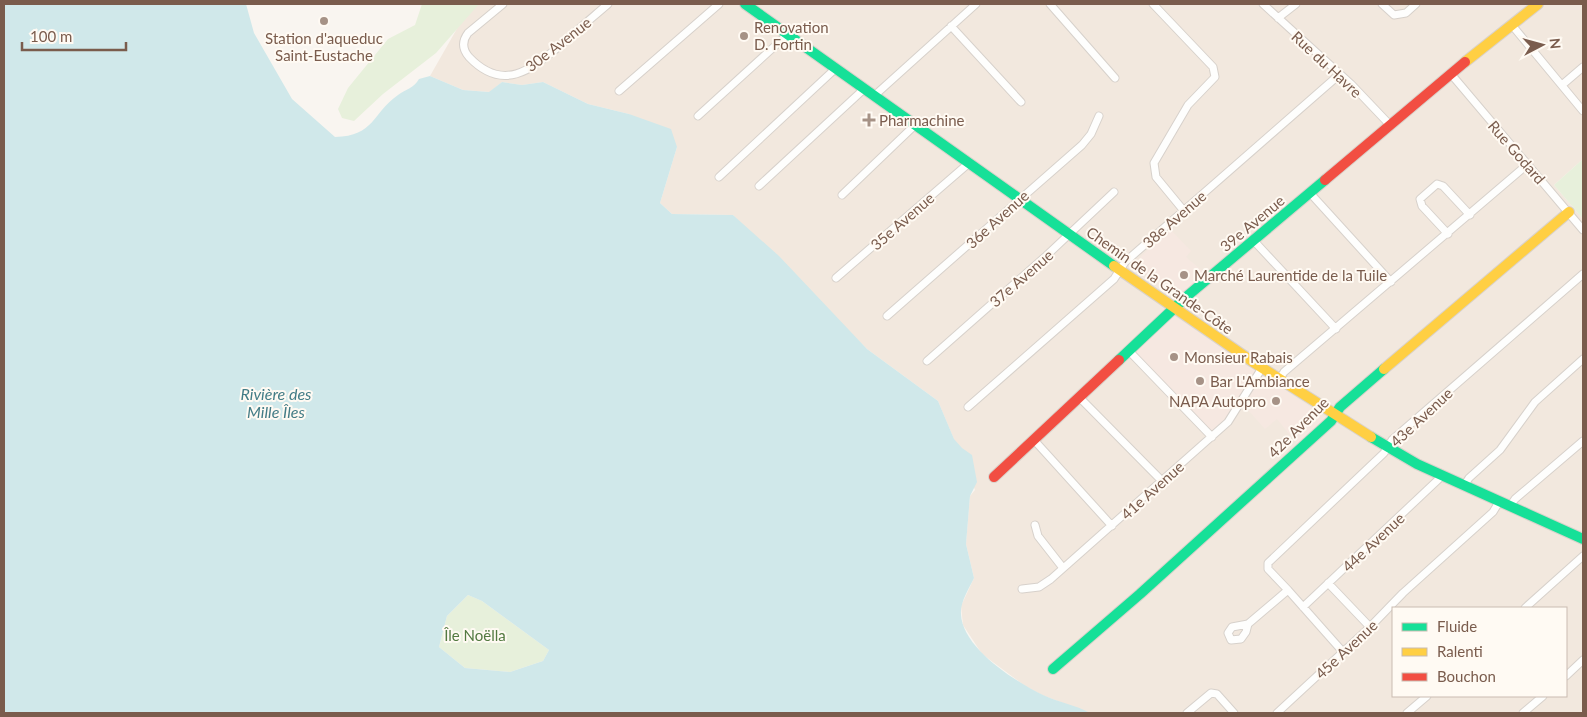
<svg xmlns="http://www.w3.org/2000/svg" width="1587" height="717" font-family="Lato,sans-serif">
<style>
.residential{fill:#f2e8de;fill-rule:evenodd}
.commercial{fill:#f6e8e1}
.green{fill:#e7f0db}
.water{fill:#d0e8ea;fill-rule:evenodd}
.lines{fill:none;stroke-linecap:round;stroke-linejoin:round}
.street-casing{stroke:#d7d1cb;stroke-width:9}
.fast-casing{stroke:#d9d2cb;stroke-width:12}
.slow-casing{stroke:#d9d2cb;stroke-width:12}
.jam-casing{stroke:#d9d2cb;stroke-width:12}
.street{stroke:#fefefd;stroke-width:7}
.fast{stroke:#16e098;stroke-width:10}
.slow{stroke:#ffcf43;stroke-width:10}
.jam{stroke:#f24e42;stroke-width:10}
.poi-dot{fill:#a69286;stroke:#fffaf3;stroke-width:2}
.labels{text-anchor:middle;dominant-baseline:central;stroke-width:4;stroke-linejoin:round;paint-order:stroke}
.poi-label{font-size:15px;fill:#7a5c4d;stroke:#fffaf3;text-anchor:start}
.street-label{font-size:15px;fill:#7a5c4d;stroke:#fffaf3}
.park-label{font-size:15px;fill:#537a41;stroke:#fffaf3}
.water-label{font-size:16px;font-style:italic;fill:#437c86;stroke:#fffaf3}
</style>
<rect width="100%" height="100%" fill="#f9f5f0"/>
<!-- residential -->
<path class="residential" d="M471 4H1583V159L1554 185 1583 219V713H1090L1044 696 1025 686 982 654 963 625 961 606 974 578 966 544 970 496 975 490 938 401 867 349 733 215 672 214 660 203 677 147 629 114 588 104 543 82 522 85 502 82 490 92 463 90 430 76ZM1393 608H1566V696H1393Z"/>
<!-- commercial -->
<path class="commercial" d="M1170 229 1191 251 1186 257 1206 274 1179 297 1132 265Z
M1173 315 1328 419 1298 445 1277 419 1265 429 1241 402 1224 421 1210 432 1133 352Z"/>
<!-- green -->
<path class="green" d="M422 4H479L436 53 383 94 354 121 342 118 338 109 348 88 388 39 415 25Z
M1583 159V219L1554 185Z
M468 595 482 601 549 650 543 661 510 672 465 668 439 647 447 616Z"/>
<!-- water -->
<path class="water" d="M4 4H246L254 33 292 99 335 137C375 136 372 113 398 95 406 89 414 88 419 79L430 76 463 90 489 92 502 82 522 85 543 82 588 104 629 114 671 129 677 147 660 203 672 214 733 215 779 256 867 349 938 401 954 439 962 448 972 455 977 482 970 496 966 544 974 578C969 589 960 602 961 614 962 648 1016 682 1043 695 1058 702 1076 705 1090 713H4ZM468 595 482 601 549 650 543 661 510 672 465 668 439 647 447 616Z"/>
<g class="lines">
<defs>
<path id="street" d="M503 4 468 33C462 41 462 49 469 57 504 94 533 68 562 44 577 30 593 17 608 4
M1050 4 1115 78
M1153 4 1213 67 1215 77 1188 105 1154 163 1156 177 1184 211
M1263 4 1351 84 1390 125
M1382 4 1394 15 1406 13 1416 4
M1278 18 1296 4
M1511 24 1583 111
M951 26 1021 102
M1451 74 1583 230
M1562 85 1583 67
M619 91 719 4
M874 96 976 4
M698 116 787 35
M719 177 835 69
M759 186 864 89
M1310 193 1391 282
M842 195 915 125
M1448 234 1422 206 1420 199 1437 184 1443 186 1470 215
M1254 241 1336 329
M836 278 969 163
M887 316 1082 145 1091 134 1099 116
M1130 352 1212 437
M927 361 1046 256 1114 192
M1279 380 1284 372 1528 164
M1080 398 1162 481
M968 407 1114 279 1125 262 1340 74
M1034 440 1112 526
M1464 486 1469 478 1500 450 1535 402 1583 359
M1510 506 1515 499 1583 441
M1035 525 1038 536 1063 568
M1328 583 1370 627
M1022 589 1039 587 1051 579 1228 422 1262 368
M1288 590 1268 569V563L1384 453 1392 440 1583 274
M1303 607 1442 476
M1525 608 1583 556
M1248 624 1232 627 1228 633 1231 640 1241 639 1246 632 1248 624 1288 590 1343 652
M1566 676 1583 660
M1187 713 1211 693 1217 694 1234 713
M1277 713 1370 627 1403 593 1493 512 1499 502
M1407 713 1427 696
M1523 713 1543 696"/>
<path id="fast" d="M745 4 1114 266
M1119 360 1186 297 1325 180
M1371 437 1417 464 1583 539
M1053 669 1140 594 1331 421 1340 407 1384 369"/>
<path id="slow" d="M1465 62 1538 4
M1114 266 1253 362 1371 437
M1384 369 1569 212"/>
<path id="jam" d="M1325 180 1465 62
M994 477 1119 360"/>
</defs>
<!-- street casing -->
<use href="#street" class="street-casing"/>
<!-- fast casing -->
<use href="#fast" class="fast-casing"/>
<!-- slow casing -->
<use href="#slow" class="slow-casing"/>
<!-- jam casing -->
<use href="#jam" class="jam-casing"/>
<!-- street -->
<use href="#street" class="street"/>
<!-- fast -->
<use href="#fast" class="fast"/>
<!-- slow -->
<use href="#slow" class="slow"/>
<!-- jam -->
<use href="#jam" class="jam"/>
</g>
<!-- markers -->
<g class="poi-dot">
<circle cx="324" cy="21" r="5"/>
<circle cx="744" cy="36" r="5"/>
<path d="M866.5 112.5h5v5h5v5h-5v5h-5v-5h-5v-5h5z"/>
<circle cx="1184" cy="275" r="5"/>
<circle cx="1174" cy="357" r="5"/>
<circle cx="1200" cy="381" r="5"/>
<circle cx="1276" cy="401" r="5"/>
</g>
<g class="labels">
<!-- poi labels -->
<g class="poi-label">
<text x="754" y="27">Renovation<tspan x="754" dy="17">D. Fortin</tspan></text>
<text x="324" y="38" text-anchor="middle">Station d'aqueduc<tspan x="324" dy="17">Saint-Eustache</tspan></text>
<text x="879" y="120">Pharmachine</text>
<text x="1194" y="275">Marché Laurentide de la Tuile</text>
<text x="1184" y="357">Monsieur Rabais</text>
<text x="1210" y="381">Bar L'Ambiance</text>
<text x="1266" y="401" text-anchor="end">NAPA Autopro</text>
</g>
<!-- street labels -->
<g class="street-label">
<text transform="translate(558 44) rotate(-38)">30e Avenue</text>
<text transform="translate(1327 64) rotate(43)">Rue du Havre</text>
<text transform="translate(1517 152) rotate(49)">Rue Godard</text>
<text transform="translate(997 219) rotate(-42)">36e Avenue</text>
<text transform="translate(1174 219) rotate(-41)">38e Avenue</text>
<text transform="translate(902 221) rotate(-41)">35e Avenue</text>
<text transform="translate(1252 223) rotate(-40)">39e Avenue</text>
<text transform="translate(1021 278) rotate(-41)">37e Avenue</text>
<text transform="translate(1160 280) rotate(35)">Chemin de la Grande-Côte</text>
<text transform="translate(1421 417) rotate(-43)">43e Avenue</text>
<text transform="translate(1298 427) rotate(-45)">42e Avenue</text>
<text transform="translate(1152 490) rotate(-42)">41e Avenue</text>
<text transform="translate(1373 542) rotate(-43)">44e Avenue</text>
<text transform="translate(1346 649) rotate(-43)">45e Avenue</text>
</g>
<!-- park labels -->
<g class="park-label">
<text x="475" y="635">Île Noëlla</text>
</g>
<!-- water labels -->
<g class="water-label">
<text x="276" y="393">Rivière des<tspan x="276" dy="18">Mille Îles</tspan></text>
</g>
</g>
<!-- border -->
<rect width="1587" height="717" fill="none" stroke="#7a5c4d" stroke-width="10"/>
<!-- legend -->
<rect x="1392" y="607" width="175" height="90" fill="#fffaf3" stroke="#cabbb1"/>
<rect x="1402" y="623" width="25" height="8" fill="#16e098" stroke="#cabbb1"/>
<text x="1437" y="632" font-size="15" fill="#7a5c4d">Fluide</text>
<rect x="1402" y="648" width="25" height="8" fill="#ffcf43" stroke="#cabbb1"/>
<text x="1437" y="657" font-size="15" fill="#7a5c4d">Ralenti</text>
<rect x="1402" y="673" width="25" height="8" fill="#f24e42" stroke="#cabbb1"/>
<text x="1437" y="682" font-size="15" fill="#7a5c4d">Bouchon</text>
<!-- north arrow -->
<g transform="translate(1542 45) rotate(84)" stroke="#fffaf3" stroke-width="4" paint-order="stroke">
<path d="M0-4L9 19L0 12L-9 19Z" fill="#7a5c4d"/>
<text y="-8" font-size="14" font-weight="bold" text-anchor="middle" fill="#7a5c4d">N</text>
</g>
<!-- scale -->
<path d="M22 42v8h104v-8" fill="none" stroke="#7a5c4d" stroke-width="2.5"/>
<text x="30" y="42" font-size="15" fill="#7a5c4d" stroke="#fffaf3" stroke-width="4" paint-order="stroke">100 m</text>
</svg>
